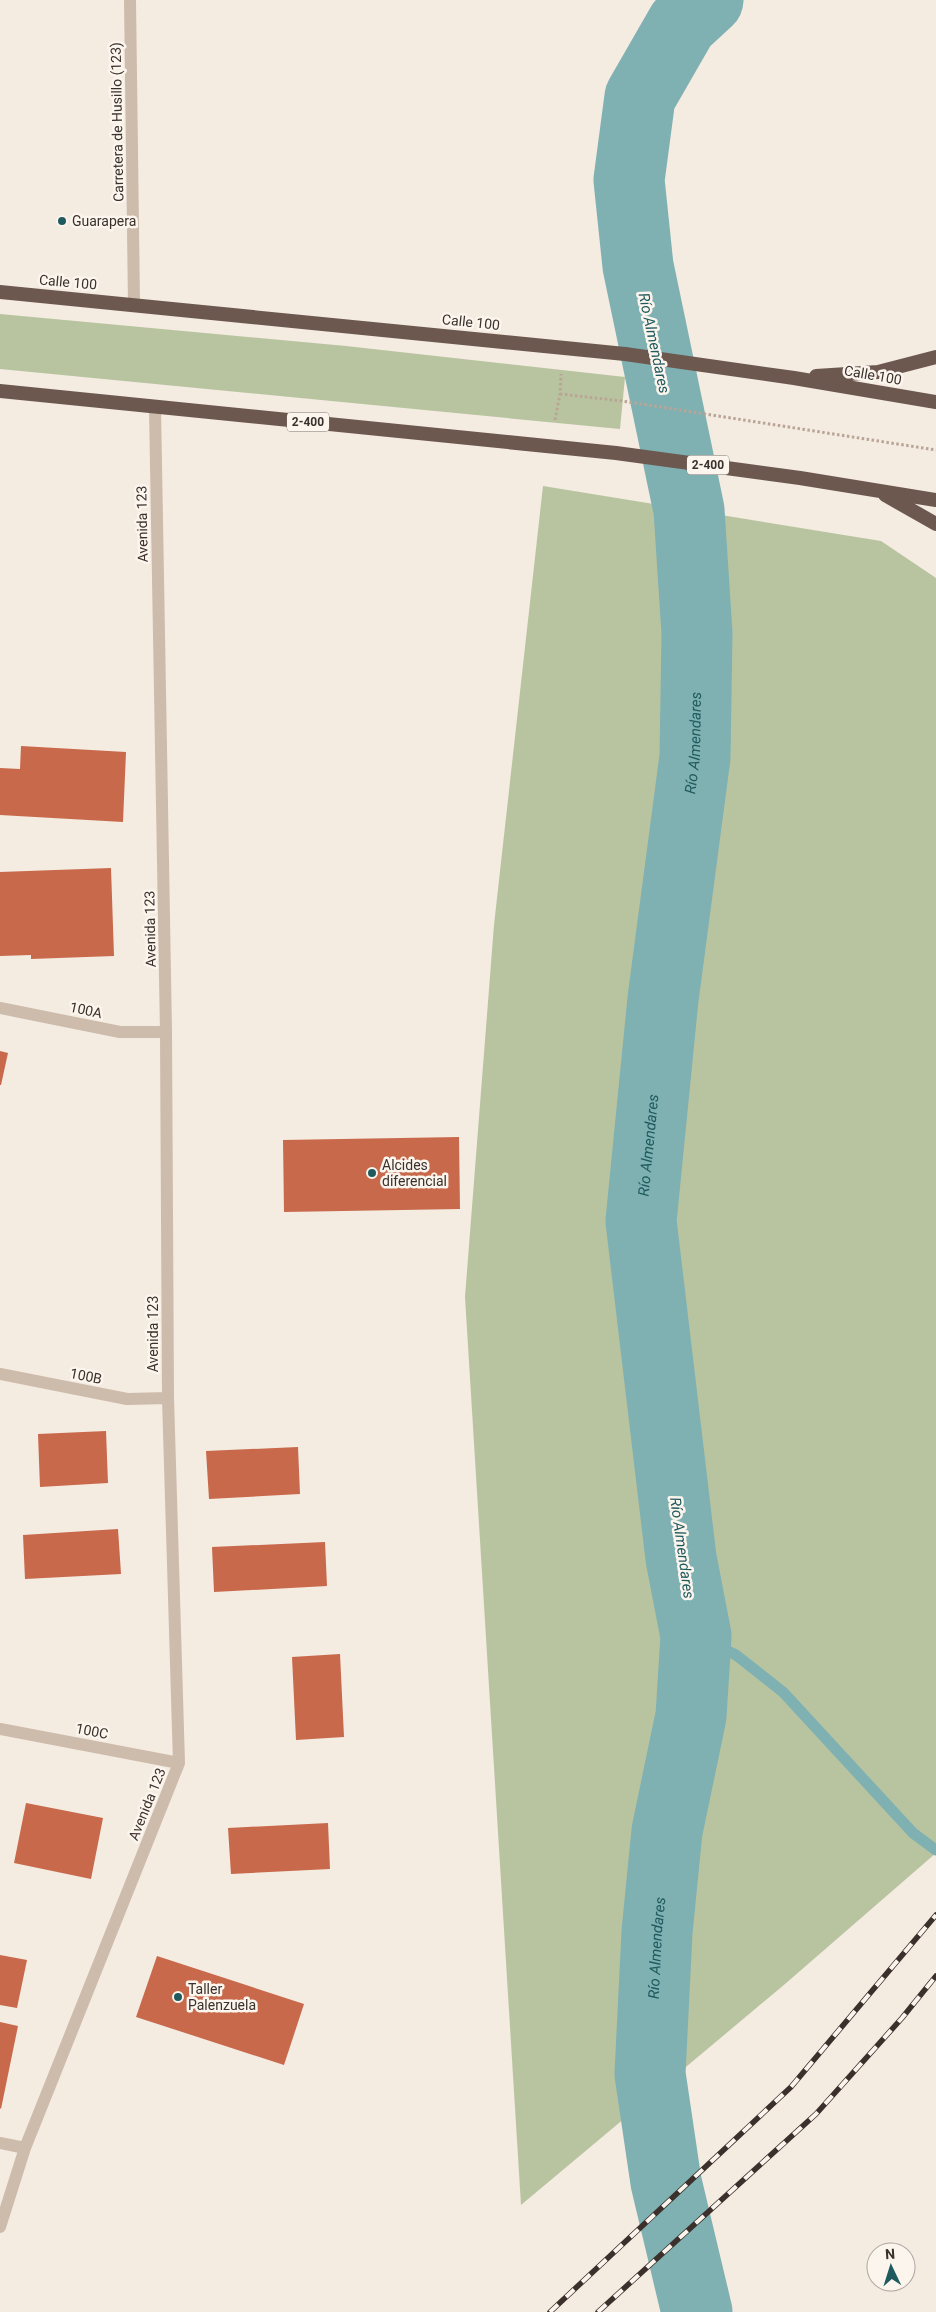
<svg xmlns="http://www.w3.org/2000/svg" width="936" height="2312" font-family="Roboto,sans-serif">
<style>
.green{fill:#b8c4a0}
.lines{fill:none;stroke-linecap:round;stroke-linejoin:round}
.stream{stroke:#7fb0b2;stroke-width:11}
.river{stroke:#7fb0b2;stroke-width:71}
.building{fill:#c8694b}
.path{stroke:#b9a596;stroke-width:3;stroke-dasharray:2.5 2.5;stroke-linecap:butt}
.minor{stroke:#cdbbac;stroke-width:12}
.trunk{stroke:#6c584f;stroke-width:14}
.rail-casing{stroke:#3b302b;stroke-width:5.5}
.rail{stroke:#fbf5ee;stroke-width:4;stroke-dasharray:11;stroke-linecap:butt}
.poi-dot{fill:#1f5a5e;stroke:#fbf5ee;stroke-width:2}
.labels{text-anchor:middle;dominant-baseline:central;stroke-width:5;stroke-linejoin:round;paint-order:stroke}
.shield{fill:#fbf5ee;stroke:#756b66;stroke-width:1}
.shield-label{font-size:12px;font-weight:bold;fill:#3b302b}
.street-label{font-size:14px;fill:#3b302b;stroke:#fbf5ee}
.poi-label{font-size:14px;fill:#3b302b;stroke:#fbf5ee;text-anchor:start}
.water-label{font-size:15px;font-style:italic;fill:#1f5a5e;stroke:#fbf5ee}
</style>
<rect width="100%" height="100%" fill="#f4ebe1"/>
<!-- green -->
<path class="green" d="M0 314 346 346 625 377 620 429 0 369Z
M543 486 881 541 936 578V1853L785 1984 521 2205 465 1297 494 925Z"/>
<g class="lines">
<!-- stream -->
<path class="stream" d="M696 1636 736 1655 783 1692 913 1833 936 1850"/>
<!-- river -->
<path class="river" id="s1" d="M697 2312 666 2182 650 2074 657 1932 667 1831 691 1716 696 1636 681 1558 641 1221 663 999 695 757 697 633 689 510 638 266 629 180 640 97 682 24 708 0"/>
</g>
<!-- building -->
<path class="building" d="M21 746 126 752 123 822 0 815V768L20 769Z
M111 868 114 956 31 959V955L0 956V872Z
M0 1051 8 1053 1 1085H0Z
M459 1137 460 1209 284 1212 283 1140Z
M106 1431 108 1483 40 1487 38 1434Z
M298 1447 300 1494 209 1499 206 1451Z
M118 1529 121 1574 25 1579 23 1535Z
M325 1542 327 1586 214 1592 212 1547Z
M340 1654 344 1737 296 1740 292 1657Z
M26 1803 103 1818 91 1879 14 1863Z
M328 1823 330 1869 231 1874 228 1828Z
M0 1955 27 1960 17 2008 0 2005Z
M157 1956 304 2004 284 2065 136 2017Z
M0 2022 18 2026 1 2109 0 2108Z"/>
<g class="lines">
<!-- path -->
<path class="path" d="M560 394 622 401 936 450
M555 420 560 394 561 374"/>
<!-- minor -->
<path class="minor" d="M130 0 134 304
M0 1008 120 1032H166
M0 1374 127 1399 168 1398
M0 1729 179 1763
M0 2143 25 2148
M0 2227 25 2148 179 1763 168 1398 166 1032 155 407"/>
<!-- trunk -->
<path class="trunk" d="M0 292 625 354 794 378 936 402
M816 376 878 372 936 357
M0 391 616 453 800 478 936 500
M885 495 936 524"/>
<defs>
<path id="rail" d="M550 2312 791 2087 936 1915
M598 2312 816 2114 902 2018 936 1976"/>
</defs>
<!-- rail casing -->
<use href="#rail" class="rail-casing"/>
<!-- rail -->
<use href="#rail" class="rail"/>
</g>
<!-- markers -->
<g class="poi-dot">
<circle cx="62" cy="221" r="5"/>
<circle cx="372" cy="1173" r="5"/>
<circle cx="178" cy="1997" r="5"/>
</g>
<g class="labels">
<!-- shield labels -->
<g class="shield">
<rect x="287" y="412.5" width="42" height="19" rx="4"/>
<rect x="687" y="455.5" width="42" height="19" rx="4"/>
</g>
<g class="shield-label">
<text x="308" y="422">2-400</text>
<text x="708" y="465">2-400</text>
</g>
<!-- street labels -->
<g class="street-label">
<text transform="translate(117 122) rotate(-91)">Carretera de Husillo (123)</text>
<text transform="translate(68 282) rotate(5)">Calle 100</text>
<text transform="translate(471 322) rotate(6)">Calle 100</text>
<text transform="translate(873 375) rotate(10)">Calle 100</text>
<text transform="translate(142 524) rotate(-91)">Avenida 123</text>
<text transform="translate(150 929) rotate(-91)">Avenida 123</text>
<text transform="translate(86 1010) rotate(12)">100A</text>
<text transform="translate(153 1334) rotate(-90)">Avenida 123</text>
<text transform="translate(86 1376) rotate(11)">100B</text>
<text transform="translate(92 1731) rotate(11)">100C</text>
<text transform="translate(147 1804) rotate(-68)">Avenida 123</text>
</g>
<!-- poi labels -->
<g class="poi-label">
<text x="72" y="221">Guarapera</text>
<text x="382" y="1165">Alcides<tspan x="382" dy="16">diferencial</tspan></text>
<text x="188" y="1989">Taller<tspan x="188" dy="16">Palenzuela</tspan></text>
</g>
<!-- water labels -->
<g class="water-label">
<text transform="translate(654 343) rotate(78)">Río Almendares</text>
<text stroke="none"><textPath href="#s1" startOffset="1584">Río Almendares</textPath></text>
<text stroke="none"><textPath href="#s1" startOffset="1179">Río Almendares</textPath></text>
<text transform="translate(682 1548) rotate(82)">Río Almendares</text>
<text stroke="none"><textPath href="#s1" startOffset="369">Río Almendares</textPath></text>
</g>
</g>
<!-- north arrow -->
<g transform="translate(891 2267) rotate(356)"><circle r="24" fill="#fbf5ee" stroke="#aea6a0"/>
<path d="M0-4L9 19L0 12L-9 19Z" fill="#1f5a5e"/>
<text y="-8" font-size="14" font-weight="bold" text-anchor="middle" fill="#3b302b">N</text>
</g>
</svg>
